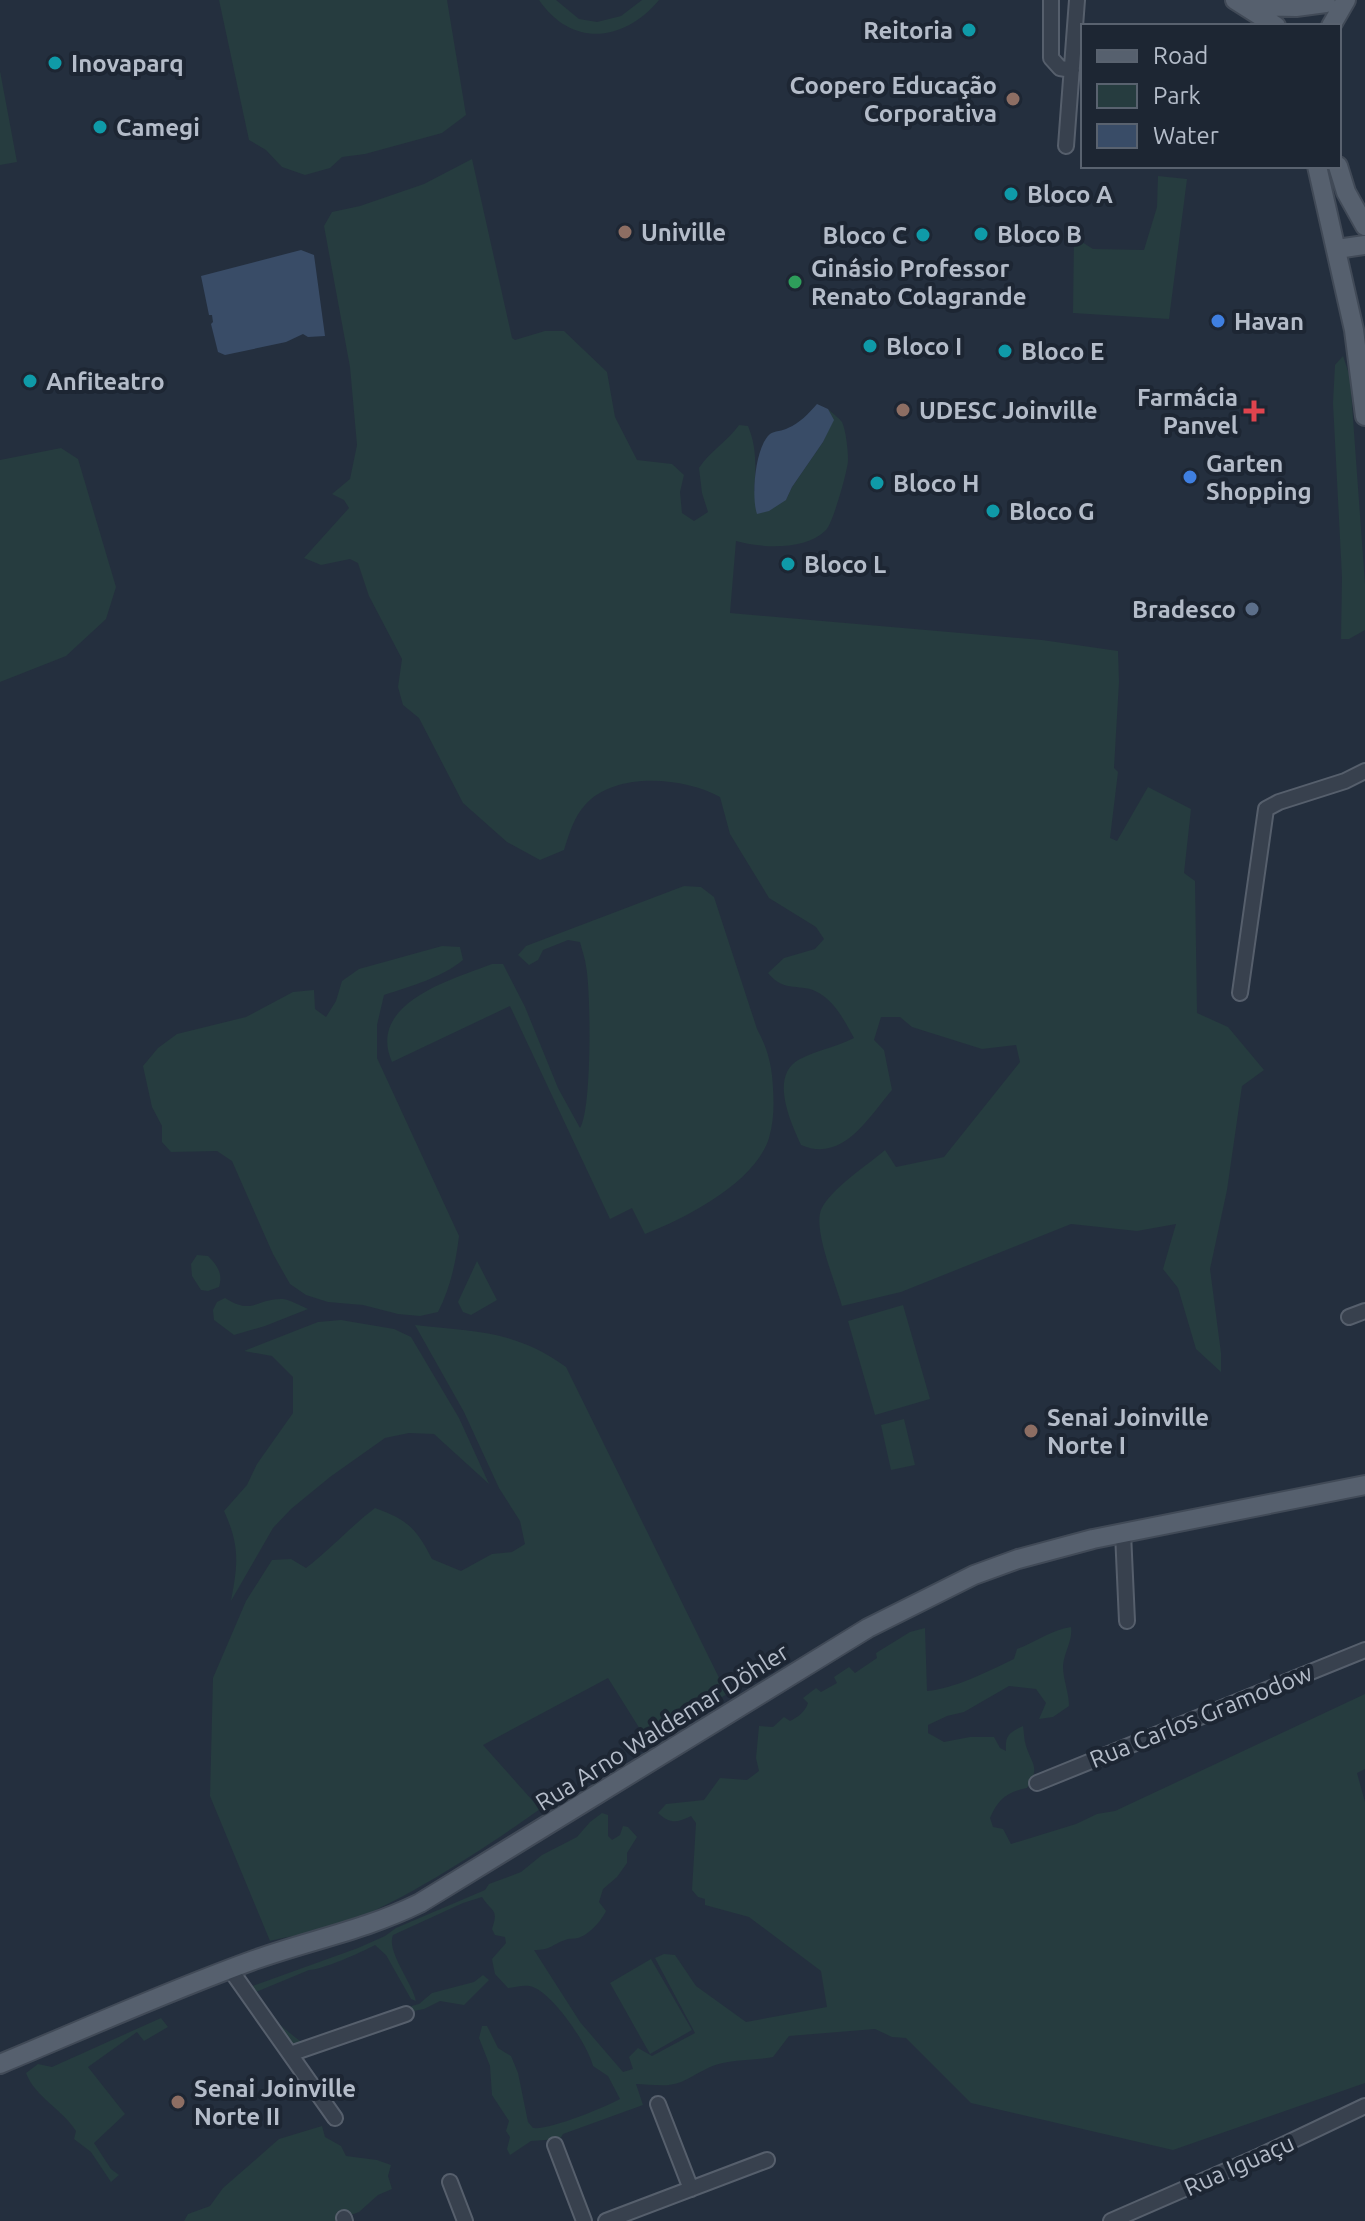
<svg xmlns="http://www.w3.org/2000/svg" width="1365" height="2221" font-family="Ubuntu,sans-serif">
<style>
.green{fill:#263c3f}
.water{fill:#394c67}
.lines{fill:none;stroke-linecap:round;stroke-linejoin:round}
.minor-casing{stroke:#565f6c;stroke-width:18}
.major-casing{stroke:#414a57;stroke-width:22}
.minor{stroke:#38414e;stroke-width:14}
.major{stroke:#56606e;stroke-width:18}
.culture-dot{fill:#0f9aa8;stroke:#1d2633;stroke-width:3}
.education-dot{fill:#8d6e63;stroke:#1d2633;stroke-width:3}
.leisure-dot{fill:#2e9e5b;stroke:#1d2633;stroke-width:3}
.shop-dot{fill:#3f7fe0;stroke:#1d2633;stroke-width:3}
.health-dot{fill:#e0444e;stroke:#1d2633;stroke-width:3}
.service-dot{fill:#5c6f8a;stroke:#1d2633;stroke-width:3}
.labels{text-anchor:middle;dominant-baseline:central;stroke-width:8;stroke-linejoin:round;paint-order:stroke}
.poi-label{font-size:24px;font-weight:bold;fill:#b4bcc9;stroke:#1d2633;text-anchor:start}
.street-label{font-size:24px;fill:#b4bcc9;stroke:#1d2633}
</style>
<rect width="100%" height="100%" fill="#242f3e"/>
<!-- green -->
<path class="green" d="M219 0H447L466 115 442 133 365 154 342 157 330 168 305 175 282 167 266 150 249 140Z
M539 0H556L579 19 597 22 621 16 642 0H659C624 42 572 48 539 0Z
M0 71 17 162 0 165Z
M472 159 512 338 515 340 545 331H564L607 372 615 417 637 460 672 464 684 475 680 492 682 513 694 521 708 512 702 493 699 468C710 451 727 442 739 425L748 426C757 447 756 469 754 491L786 500 792 487 823 442 833 420 828 409C832 413 839 418 842 422 846 431 848 450 848 460 848 470 833 523 826 530 805 551 761 548 736 541L730 613 1042 640 1118 651 1119 682 1114 768 1118 772 1110 838 1117 841 1148 787 1191 809 1184 873 1195 881 1197 1013 1228 1027 1264 1070 1242 1086 1227 1190 1210 1269 1221 1353V1372L1196 1349 1178 1288 1163 1269 1176 1224 1137 1231 1071 1224 901 1292 842 1306C836 1284 813 1230 821 1210 830 1189 868 1165 885 1150L896 1167 944 1157 1020 1062 1016 1045 982 1049 912 1027 900 1017H881L874 1040 884 1050 892 1090C868 1118 843 1163 801 1145 790 1121 769 1075 800 1059 817 1050 837 1047 854 1038 845 1022 836 1003 819 993 801 982 785 994 768 973L784 958 815 949 824 939 816 927 769 898 730 834 720 797C684 777 615 771 585 805 574 817 569 834 564 850L540 860 507 842 463 803 419 718 403 705 398 687 402 659 369 596 358 563 350 559 321 565 304 558 349 508 344 500 332 494 350 479 357 445 350 367 324 226 332 212 360 206 424 184Z
M1158 176 1187 179 1169 319 1073 313 1074 237 1093 249 1144 250 1157 207Z
M1343 356 1350 377 1365 584V630L1349 639H1341L1342 577 1333 403 1335 365Z
M61 448 78 459 116 587 106 619 66 656 0 682V460Z
M684 886 701 887 714 897 757 1029C768 1049 772 1066 773 1088 774 1105 774 1121 769 1138 755 1183 686 1218 645 1234L632 1208 610 1219 510 1006 392 1062C366 1003 453 979 492 964H503L525 1007 558 1088 580 1128C592 1110 591 991 586 966 585 958 582 950 580 942L568 940 543 950 538 960 529 965 518 955 526 946Z
M442 946 460 947 463 960C441 978 411 986 384 995L377 1025V1058L459 1236C456 1262 450 1289 438 1312L420 1316 398 1314 363 1305 328 1302 306 1295 290 1284 273 1254 232 1161 217 1151 171 1152 162 1142V1126L152 1107 143 1066 158 1048 177 1034 246 1017 293 992 314 990 315 1009 326 1017 336 1001 342 981 359 969Z
M197 1255 208 1256C218 1266 223 1274 219 1287L208 1291 201 1290 192 1276 191 1264Z
M477 1261 497 1300 471 1315 463 1312 458 1302Z
M225 1298C253 1316 256 1298 283 1299 290 1300 301 1306 308 1309L265 1326 234 1335 214 1320 213 1310 217 1302Z
M903 1305 930 1399 875 1415 848 1321Z
M341 1320 394 1329 411 1337 459 1418 489 1484 434 1434 409 1433 385 1438 330 1477 291 1509 273 1528 231 1601C238 1564 240 1546 224 1511L247 1485 257 1464 293 1413V1377L272 1356 244 1351 318 1322Z
M415 1325C476 1332 515 1330 566 1367L727 1694 648 1742 608 1678 483 1745 540 1809C481 1851 404 1901 337 1927 316 1934 291 1935 270 1941L210 1796 213 1678 246 1601 272 1560 291 1559 306 1568C331 1549 350 1527 375 1508 408 1520 416 1528 432 1559L461 1571 492 1554 512 1552 525 1544 520 1521 499 1488 464 1412Z
M904 1419 915 1465 891 1470 881 1425Z
M1071 1627C1073 1641 1064 1652 1063 1666 1063 1680 1069 1692 1069 1706L1053 1717 1039 1719 1046 1703 1036 1689 1009 1686 964 1712 947 1716 928 1725V1733L944 1742 970 1737H994L1000 1748 1006 1751C1005 1736 1008 1733 1023 1726 1024 1732 1024 1740 1026 1746 1033 1767 1040 1766 1027 1788 1007 1792 998 1799 990 1818L993 1827 1003 1829 1011 1844 1076 1824 1097 1814 1115 1811 1365 1694V1769L1357 1773 1365 1802V2083L1173 2150 971 2103 906 2038 892 2037 875 2029 789 2036 773 2057C758 2060 743 2059 728 2062 710 2064 697 2075 681 2082 667 2088 650 2084 636 2084L643 2105 563 2134 560 2139 531 2141 510 2155 507 2149 510 2137 506 2131 509 2121 492 2095 490 2066 479 2038 482 2026H487L498 2048 511 2056 518 2073 528 2122 533 2128C550 2130 603 2108 620 2099L608 2076 593 2066C588 2045 554 1995 533 1987 526 1984 516 1987 508 1988L495 1974 492 1959 506 1943 505 1937 495 1935 492 1929C499 1908 492 1913 482 1897L463 1903 393 1935C386 1951 412 1982 416 2001L411 1999 386 1955 375 1945C362 1952 322 1970 309 1970L256 1992C263 2010 286 2032 302 2042L327 2036 386 2013 419 2004 432 1993 474 1982 483 1975 489 1980 464 2005 440 2001 424 2009 408 2012 301 2048 291 2046 247 1988 358 1948 385 1936 396 1928 485 1890 489 1884 521 1872 542 1855 577 1837 590 1822 602 1813 608 1815V1836L612 1840 620 1835 623 1826 628 1827 637 1837 627 1853V1863L617 1877 603 1889 599 1902 606 1911C602 1920 589 1935 578 1938 574 1939 569 1938 565 1940 551 1945 551 1950 534 1950L580 2022 623 2072 633 2069 629 2057 638 2048 652 2056 695 2033 655 1958 664 1954 675 1955 696 1986 746 2022 827 2007 821 1971 749 1917 705 1905V1899L698 1897 692 1890 696 1823 691 1816C677 1823 670 1824 658 1813L666 1804 704 1800 720 1778 747 1780 759 1771 756 1758 759 1726 773 1727 784 1717 790 1721C798 1717 805 1712 808 1703L803 1698 816 1688 821 1692 837 1683 834 1677 849 1667 855 1673 877 1658 876 1653 910 1632 925 1628 927 1691C954 1689 989 1671 1014 1659L1017 1649C1036 1642 1051 1630 1071 1627Z
M651 1959 692 2030 650 2054 610 1983Z
M161 2018 168 2027 144 2041 137 2032 88 2067 125 2114 94 2143 111 2169 119 2175 111 2182 91 2152 74 2139 76 2131C62 2109 35 2097 26 2073L38 2064 52 2067Z
M322 2126 325 2137 341 2146 346 2156 377 2160 391 2165 388 2176 392 2189 378 2195 359 2212 335 2221H184L188 2214 210 2206 223 2188 279 2139Z"/>
<!-- water -->
<path class="water" d="M301 250 314 255 325 336 308 337 303 334 286 342 225 355 218 352 211 324 213 322 212 315H209L201 276Z
M817 404 828 409 834 420 823 442 792 487 786 500 769 511 757 514C751 497 755 447 770 434 774 431 783 431 788 428 800 423 808 414 817 404Z"/>
<g class="lines">
<defs>
<path id="minor" d="M1051 0V58L1060 68 1072 70
M1066 146 1077 0
M1240 993 1266 809 1279 802 1345 781 1365 771
M1349 1317 1365 1311
M1123 1533 1127 1621
M1037 1783 1365 1650
M230 1969 335 2118
M290 2054 406 2014
M658 2104 691 2189
M555 2145 584 2221
M450 2182 465 2221
M344 2218 345 2221
M606 2221 767 2160
M1111 2221 1260 2156 1365 2106"/>
<path id="major" d="M1235 0 1276 26
M1247 6 1296 7 1326 3
M1331 26 1346 0
M1317 166 1354 330 1365 416
M1338 166 1346 192 1365 226
M1337 249 1365 245
M0 2064C84 2029 168 1991 254 1960 310 1940 365 1930 420 1903L868 1628 974 1575 1018 1559 1093 1539 1365 1485"/>
</defs>
<!-- minor casing -->
<use href="#minor" class="minor-casing"/>
<!-- major casing -->
<use href="#major" class="major-casing"/>
<!-- minor -->
<use href="#minor" class="minor"/>
<!-- major -->
<use href="#major" class="major"/>
</g>
<!-- markers -->
<g class="culture-dot">
<circle cx="969" cy="30" r="8"/>
<circle cx="55" cy="63" r="8"/>
<circle cx="100" cy="127" r="8"/>
<circle cx="1011" cy="194" r="8"/>
<circle cx="981" cy="234" r="8"/>
<circle cx="923" cy="235" r="8"/>
<circle cx="870" cy="346" r="8"/>
<circle cx="1005" cy="351" r="8"/>
<circle cx="30" cy="381" r="8"/>
<circle cx="877" cy="483" r="8"/>
<circle cx="993" cy="511" r="8"/>
<circle cx="788" cy="564" r="8"/>
</g>
<g class="education-dot">
<circle cx="1013" cy="99" r="8"/>
<circle cx="625" cy="232" r="8"/>
<circle cx="903" cy="410" r="8"/>
<circle cx="1031" cy="1431" r="8"/>
<circle cx="178" cy="2102" r="8"/>
</g>
<circle class="leisure-dot" cx="795" cy="282" r="8"/>
<g class="shop-dot">
<circle cx="1218" cy="321" r="8"/>
<circle cx="1190" cy="477" r="8"/>
</g>
<path class="health-dot" d="M1250 399h8v8h8v8h-8v8h-8v-8h-8v-8h8z"/>
<circle class="service-dot" cx="1252" cy="609" r="8"/>
<g class="labels">
<!-- poi labels -->
<g class="poi-label">
<text x="953" y="30" text-anchor="end">Reitoria</text>
<text x="71" y="63">Inovaparq</text>
<text x="997" y="85" text-anchor="end">Coopero Educação<tspan x="997" dy="28">Corporativa</tspan></text>
<text x="116" y="127">Camegi</text>
<text x="1027" y="194">Bloco A</text>
<text x="641" y="232">Univille</text>
<text x="997" y="234">Bloco B</text>
<text x="907" y="235" text-anchor="end">Bloco C</text>
<text x="811" y="268">Ginásio Professor<tspan x="811" dy="28">Renato Colagrande</tspan></text>
<text x="1234" y="321">Havan</text>
<text x="886" y="346">Bloco I</text>
<text x="1021" y="351">Bloco E</text>
<text x="46" y="381">Anfiteatro</text>
<text x="1238" y="397" text-anchor="end">Farmácia<tspan x="1238" dy="28">Panvel</tspan></text>
<text x="919" y="410">UDESC Joinville</text>
<text x="1206" y="463">Garten<tspan x="1206" dy="28">Shopping</tspan></text>
<text x="893" y="483">Bloco H</text>
<text x="1009" y="511">Bloco G</text>
<text x="804" y="564">Bloco L</text>
<text x="1236" y="609" text-anchor="end">Bradesco</text>
<text x="1047" y="1417">Senai Joinville<tspan x="1047" dy="28">Norte I</tspan></text>
<text x="194" y="2088">Senai Joinville<tspan x="194" dy="28">Norte II</tspan></text>
</g>
<!-- street labels -->
<g class="street-label">
<text transform="translate(1201 1716) rotate(-22)">Rua Carlos Gramodow</text>
<text transform="translate(662 1727) rotate(-32)">Rua Arno Waldemar Döhler</text>
<text transform="translate(1239 2165) rotate(-24)">Rua Iguaçu</text>
</g>
</g>
<!-- legend -->
<rect x="1081" y="24" width="260" height="144" fill="#1d2633" stroke="#59626f" stroke-width="2"/>
<rect x="1097" y="50" width="40" height="12" fill="#56606e" stroke="#59626f" stroke-width="2"/>
<text x="1153" y="64" font-size="24" fill="#b4bcc9">Road</text>
<rect x="1097" y="84" width="40" height="24" fill="#263c3f" stroke="#59626f" stroke-width="2"/>
<text x="1153" y="104" font-size="24" fill="#b4bcc9">Park</text>
<rect x="1097" y="124" width="40" height="24" fill="#394c67" stroke="#59626f" stroke-width="2"/>
<text x="1153" y="144" font-size="24" fill="#b4bcc9">Water</text>
</svg>
